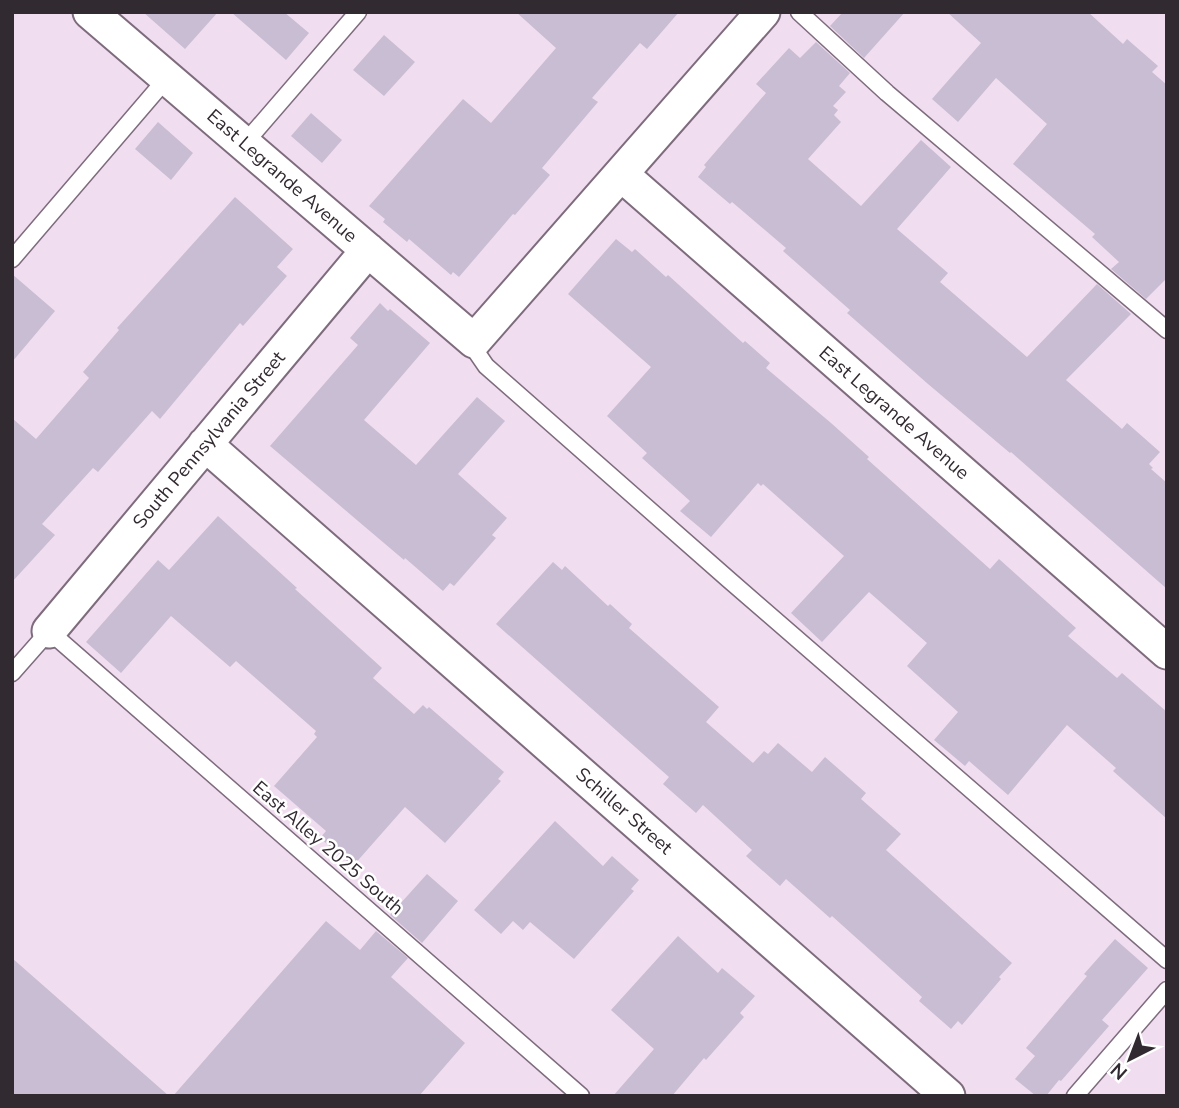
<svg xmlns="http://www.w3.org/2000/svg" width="1179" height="1108" font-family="'Nunito Sans',sans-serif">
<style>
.building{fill:#c8bdd3}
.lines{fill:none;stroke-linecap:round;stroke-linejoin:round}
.lane-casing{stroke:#7e6c7d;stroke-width:19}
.street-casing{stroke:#7e6c7d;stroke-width:37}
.lane{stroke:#fff;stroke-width:16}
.street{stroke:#fff;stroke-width:33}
.labels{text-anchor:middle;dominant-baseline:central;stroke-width:5;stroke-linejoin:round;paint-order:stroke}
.street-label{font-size:19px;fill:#322a31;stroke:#fff}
</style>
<rect width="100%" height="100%" fill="#f1ddf0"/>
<!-- building -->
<path class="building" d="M143 12H218L185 49Z
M231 12H284L309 33 286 60Z
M516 12H679L647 49 640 43 592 98 598 102 542 168 550 175 515 215 513 214 459 277 453 272 451 275 409 239 407 242 383 222 385 219 369 206 463 99 491 123 556 48Z
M843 12H905L864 58 830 26Z
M947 12H1088L1123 44 1127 39 1158 66 1152 72 1167 85V278L1146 299 1111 269 1119 262 1092 237 1095 234 1013 164 1047 124 996 78 958 122 932 99 981 43Z
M384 35 415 62 384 96 353 70Z
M816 42 850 73 839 86 846 92 833 106 838 110 834 115 841 122 808 159 861 206 921 140 951 167 897 229 948 273 940 282 1027 357 1097 284 1131 314 1066 380 1122 429 1127 423 1160 452 1149 464 1153 468 1151 469 1167 483V589L1011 452 1010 453 928 384 847 313 850 310 783 251 786 248 732 202 730 204 698 177 706 167 704 165 766 93 756 84 789 48 800 58Z
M311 113 342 140 322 163 291 136Z
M158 122 193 153 171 180 135 149Z
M235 197 293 249 277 267 287 276 243 326 240 323 160 419 152 411 98 472 93 468 42 524 55 535 12 582V418L36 439 89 378 83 372 119 330 117 328Z
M616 239 632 252 635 249 666 277 668 275 743 343 745 341 770 363 766 368 831 423 869 457 867 459 990 569 999 559 1076 628 1068 636 1117 678 1122 673 1167 712V819L1113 771 1116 768 1067 725 1008 795 969 761 965 766 934 740 958 712 907 666 927 643 869 592 822 642 791 613 844 556 763 484 761 486 758 483 711 537 680 511 690 501 642 458 647 453 607 416 651 367 568 294Z
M12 274 55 311 12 362Z
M380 303 388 311 390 309 430 343 364 420 416 465 477 397 505 421 458 474 507 518 492 535 496 538 454 586 450 583 443 591 405 558 404 560 358 521 270 446 358 345 350 338Z
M218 516 297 588 295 589 382 668 373 678 414 714 423 705 427 709 429 707 504 772 498 779 501 781 445 843 405 807 353 866 320 838 326 831 274 786 317 737 314 734 316 731 236 661 230 667 171 616 121 673 86 642 158 560 169 570Z
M553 562 562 570 565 566 608 606 610 604 632 624 629 628 719 707 706 722 753 763 764 751 768 754 778 743 812 772 825 757 866 793 861 799 901 834 886 850 1012 963 999 977 1001 979 962 1025 958 1021 951 1029 919 1001 922 997 832 916 830 918 786 879 780 886 746 856 752 850 703 805 696 813 663 784 669 777 496 624Z
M555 821 603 866 612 856 639 880 631 889 634 891 574 959 530 922 523 930 513 921 501 934 474 910Z
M427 874 458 901 422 943 390 915Z
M326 921 360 950 376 931 408 958 391 977 465 1043 419 1096H173Z
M678 936 718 973 722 968 755 996 740 1013 744 1017 706 1060 704 1058 672 1096H613L654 1049 611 1010Z
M1115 939 1148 968 1102 1020 1109 1026 1061 1081 1059 1080 1046 1096H1036L1015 1079 1035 1056 1026 1048 1087 976 1084 974Z
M12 958 169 1096H12Z"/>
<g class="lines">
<defs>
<path id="lane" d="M799 12 887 93 1167 330
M244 144 358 12
M12 259 167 78
M474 341 475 350 486 366 728 579 1167 960
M12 673 49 631 581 1096
M1075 1096 1167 990"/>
<path id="street" d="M90 12 474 341 763 12
M621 174 1167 652
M205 444 948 1096
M49 631 368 250"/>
</defs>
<!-- lane casing -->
<use href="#lane" class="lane-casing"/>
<!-- street casing -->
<use href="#street" class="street-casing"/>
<!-- lane -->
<use href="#lane" class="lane"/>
<!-- street -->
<use href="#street" class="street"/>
</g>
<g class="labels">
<!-- street labels -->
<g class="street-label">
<text transform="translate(282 176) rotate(41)">East Legrande Avenue</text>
<text transform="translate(894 413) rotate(41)">East Legrande Avenue</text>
<text transform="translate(209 440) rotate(-50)">South Pennsylvania Street</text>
<text transform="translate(624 811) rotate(41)">Schiller Street</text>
<text transform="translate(328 848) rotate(41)">East Alley 2025 South</text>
</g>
</g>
<!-- border -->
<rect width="1179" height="1108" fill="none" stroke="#322a31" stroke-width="28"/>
<!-- north arrow -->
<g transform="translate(1130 1059) rotate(222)" stroke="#ffffff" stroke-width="5" paint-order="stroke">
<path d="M0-5L12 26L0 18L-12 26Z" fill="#322a31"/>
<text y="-10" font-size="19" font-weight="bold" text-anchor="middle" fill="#322a31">N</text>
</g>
</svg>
